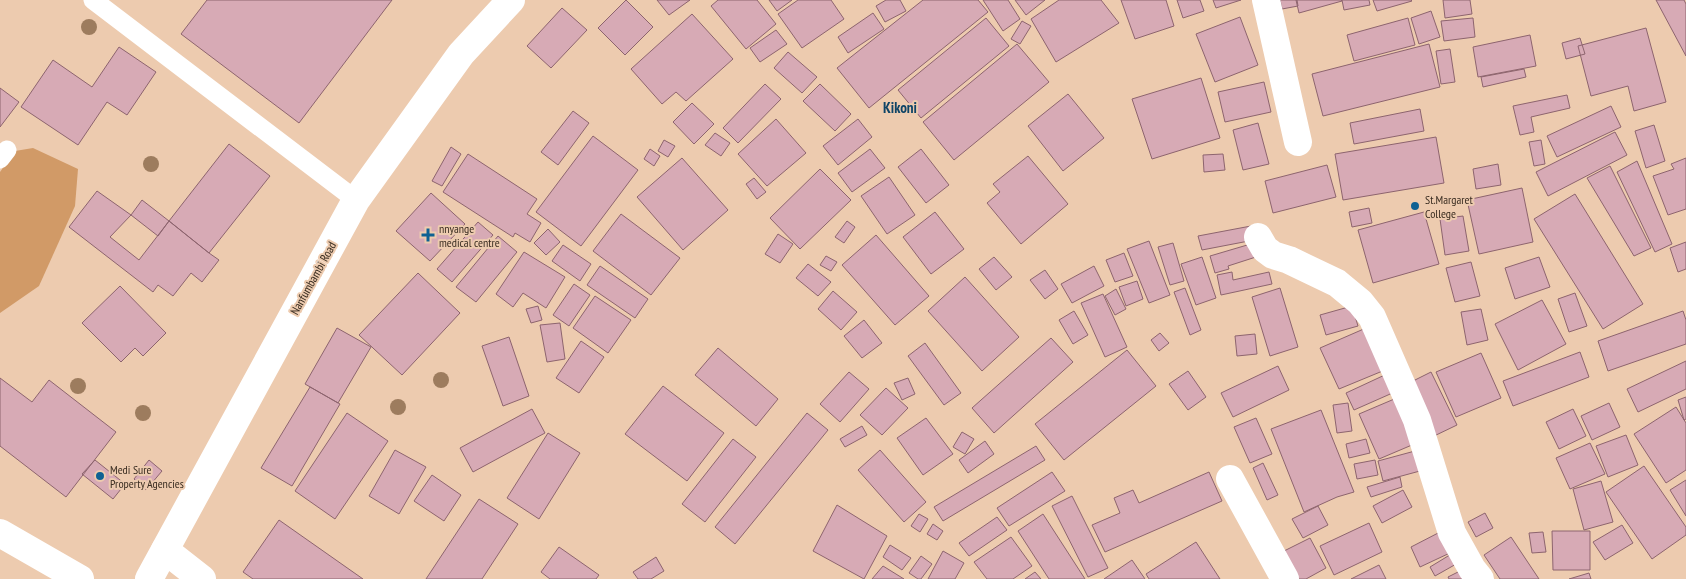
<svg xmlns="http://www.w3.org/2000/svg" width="1686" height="579" font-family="'PT Sans Narrow',sans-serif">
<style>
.green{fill:#d19a67}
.building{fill:#d7aab5;stroke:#8d646e}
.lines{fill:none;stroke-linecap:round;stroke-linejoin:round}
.lane{stroke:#fff;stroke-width:19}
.street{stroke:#fff;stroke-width:28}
.secondary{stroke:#fff;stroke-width:28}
.tree{fill:#9d7c5e}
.poi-dot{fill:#0e6193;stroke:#edcbaf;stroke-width:2}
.labels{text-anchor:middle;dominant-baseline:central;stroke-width:4;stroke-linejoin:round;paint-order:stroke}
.poi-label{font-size:12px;fill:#3a2d21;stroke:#edcbaf;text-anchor:start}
.street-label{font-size:12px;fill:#3a2d21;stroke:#edcbaf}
.quarter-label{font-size:15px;font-weight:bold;fill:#0e4466;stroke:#edcbaf}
</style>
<rect width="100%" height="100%" fill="#edcbaf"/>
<!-- green -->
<path class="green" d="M33 148 78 169 75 206 39 286 0 313V172L15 151Z"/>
<!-- building -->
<path class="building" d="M207 0H392L299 123 181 34Z
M626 0 653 27 625 55 598 28Z
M657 0H690L669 15Z
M718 0H757L776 24 746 49 711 6Z
M769 0H792L777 11Z
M798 0H831L844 19 802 48 778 14Z
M886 0H900L906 11 885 22 876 6Z
M923 0H978L988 12 869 108 837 68Z
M983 0H1008L1020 19 1003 31Z
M1015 0H1045L1026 15Z
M1059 0H1101L1119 23 1056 62 1031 19Z
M1121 0H1166L1174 26 1135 39Z
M1177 0H1200L1204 11 1183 18Z
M1213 0H1241L1216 8Z
M1280 0H1297L1298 6 1282 9Z
M1296 0H1341L1342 1 1299 13Z
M1342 0H1369L1370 5 1344 10Z
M1373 0H1411L1412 1 1377 11Z
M1443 0H1470L1472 14 1445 18Z
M1656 0H1684L1686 4V56Z
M562 8 587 30 551 68 527 46Z
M1431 11 1440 37 1419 44 1411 18Z
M873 13 884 29 848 53 838 37Z
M692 14 733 59 686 101 676 92 662 104 631 69Z
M1240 17 1258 65 1215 82 1196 34Z
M986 18 1009 46 921 118 898 90Z
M1408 18 1415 45 1354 61 1347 35Z
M1473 18 1475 37 1444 41 1441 21Z
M1022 21 1031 26 1020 44 1011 39Z
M1646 28 1666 102 1634 111 1628 86 1591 96 1578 46Z
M776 30 787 44 760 62 750 48Z
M1530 35 1536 66 1478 77 1473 47Z
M1580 38 1585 54 1566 59 1562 43Z
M1017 44 1049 82 954 160 923 122Z
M1429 44 1440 87 1323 116 1312 74Z
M119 47 156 72 127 115 107 102 78 145 21 107 53 60 92 87Z
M1450 49 1455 82 1441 84 1436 51Z
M788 52 817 77 802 93 774 68Z
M1524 69 1526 77 1483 87 1481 77Z
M1201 78 1220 138 1152 159 1132 99Z
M1264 82 1271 112 1225 122 1218 92Z
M765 84 781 99 738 143 723 128Z
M820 84 851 114 835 131 803 101Z
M0 88 19 102 0 127Z
M1068 94 1104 138 1063 171 1028 126Z
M1567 95 1570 108 1531 117 1534 132 1520 135 1513 106Z
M692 103 714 124 694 144 673 122Z
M1611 106 1621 127 1557 157 1547 136Z
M1420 109 1424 131 1354 144 1350 123Z
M573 111 589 123 558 165 541 152Z
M776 119 806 153 767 186 738 154Z
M858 119 872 137 838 165 823 146Z
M1258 123 1269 164 1243 170 1233 130Z
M1654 125 1665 161 1646 168 1635 131Z
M1615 132 1627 155 1548 196 1536 172Z
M715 133 730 143 721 156 705 145Z
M593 136 638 170 581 246 536 212Z
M1436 137 1444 183 1343 200 1335 154Z
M664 140 675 146 668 157 658 151Z
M1541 140 1545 164 1534 166 1529 142Z
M229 144 270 176 209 253 169 221Z
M451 147 461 154 442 186 432 181Z
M650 149 660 156 654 166 644 159Z
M870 149 885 168 852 192 838 173Z
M921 149 949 185 926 203 898 167Z
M468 154 537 199 527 214 541 223 530 242 515 233 513 237 443 192Z
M1223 154 1225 170 1204 172 1203 155Z
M1028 156 1068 204 1021 244 987 203 1000 192 993 184Z
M682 158 728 210 683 250 637 197Z
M1686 158V209L1668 215 1653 176 1674 169 1671 164Z
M1637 161 1672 244 1655 252 1617 172Z
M1498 164 1501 185 1476 189 1473 169Z
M1327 165 1336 197 1273 213 1265 181Z
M1610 166 1651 248 1634 256 1587 178Z
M820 169 851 200 800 249 770 218Z
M889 177 915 215 887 234 861 196Z
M754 178 766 192 757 199 746 184Z
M1522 188 1533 242 1479 254 1467 200Z
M97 191 131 215 110 237 139 260 169 221 209 253 219 260 202 282 191 273 173 296 158 285 153 292 69 227Z
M431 193 465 224 430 261 396 231Z
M1575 194 1643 304 1603 329 1534 219Z
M142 200 169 221 158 236 131 215Z
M1369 208 1372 223 1352 227 1349 212Z
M935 212 964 249 931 274 903 237Z
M1424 212 1439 264 1373 283 1358 230Z
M621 214 680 258 651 295 593 251Z
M1463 216 1469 251 1445 255 1440 219Z
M847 221 855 227 844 243 835 237Z
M478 222 493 235 452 282 437 269Z
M1251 226 1254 240 1202 250 1198 236Z
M548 229 560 242 546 255 534 243Z
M778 234 793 244 780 263 765 254Z
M876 235 929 296 895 325 842 265Z
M498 236 517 252 476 302 456 287Z
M1149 241 1170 295 1149 303 1127 249Z
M1686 242V269L1678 272 1670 248Z
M1173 243 1184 281 1170 285 1158 247Z
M1254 243 1259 256 1228 266 1229 269 1215 273 1210 256Z
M563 245 591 264 580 281 552 261Z
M524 252 565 277 546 308 523 293 513 307 496 294Z
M1124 253 1133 276 1115 282 1106 260Z
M826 256 837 262 831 271 820 265Z
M994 257 1012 277 996 290 979 269Z
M1202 257 1216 298 1196 305 1181 264Z
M1539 257 1550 287 1515 299 1505 268Z
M1471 262 1480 296 1455 302 1446 268Z
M808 264 831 282 818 296 796 278Z
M600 266 648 299 635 318 587 285Z
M1094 266 1104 286 1072 303 1061 284Z
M1045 270 1058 289 1045 299 1030 280Z
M1232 272 1233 280 1269 272 1272 284 1221 295 1217 275Z
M418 273 460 313 402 375 359 335Z
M965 277 1019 337 982 371 928 311Z
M1137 281 1143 299 1126 306 1119 287Z
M574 284 590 295 569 326 553 315Z
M120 286 166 333 143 356 135 348 121 362 82 323Z
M1185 288 1201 330 1190 335 1174 292Z
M1280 288 1298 347 1270 356 1252 297Z
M1116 289 1126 309 1115 315 1105 296Z
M833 291 857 312 841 330 818 309Z
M1575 293 1587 326 1569 332 1558 299Z
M1103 294 1127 347 1105 357 1081 303Z
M595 296 631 320 608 353 573 328Z
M1542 300 1566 344 1518 370 1495 324Z
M538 306 542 320 531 323 526 309Z
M1352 306 1358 326 1326 335 1320 315Z
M1481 309 1488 340 1467 345 1461 312Z
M1074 311 1088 335 1073 344 1059 320Z
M1683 311 1686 320V344L1608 371 1598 341Z
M864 320 882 343 862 358 844 336Z
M560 323 565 359 547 362 540 325Z
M337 328 371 347 338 403 305 384Z
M1366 328 1385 370 1339 389 1320 348Z
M1160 333 1169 343 1159 351 1151 340Z
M1255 334 1257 354 1237 356 1235 336Z
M509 337 529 396 503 406 482 346Z
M1051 338 1073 362 994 433 972 408Z
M581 341 604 357 579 393 556 378Z
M925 343 961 393 944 405 908 356Z
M718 348 778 399 756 426 695 375Z
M1127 350 1156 386 1064 460 1035 424Z
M1580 352 1589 377 1513 406 1503 381Z
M1481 353 1501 398 1456 417 1436 372Z
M1686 361V389L1638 412 1627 389Z
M1278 366 1289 390 1233 417 1221 393Z
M1188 371 1206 397 1188 410 1169 384Z
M849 372 869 389 840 422 820 404Z
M1431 372 1457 425 1432 437 1407 384Z
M1389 373 1397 391 1354 410 1346 393Z
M0 378 32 402 49 380 116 432 66 497 0 446Z
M908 378 915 394 902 400 894 383Z
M663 386 724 433 687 481 625 434Z
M310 387 340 404 292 486 261 468Z
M886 388 908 408 882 435 860 415Z
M1399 397 1419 442 1379 459 1359 414Z
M1686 397V419L1684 420 1678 400Z
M1348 403 1352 431 1337 433 1333 405Z
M1609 403 1620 427 1592 440 1581 416Z
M1676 407 1686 423V470L1666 483 1634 434Z
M532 409 545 433 473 472 460 448Z
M1573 409 1586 436 1559 449 1546 422Z
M1321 410 1354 492 1337 497 1304 512 1271 429Z
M347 413 388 441 335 519 295 491Z
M807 413 828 430 735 544 715 527Z
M926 418 953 454 923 475 897 438Z
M1256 418 1272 454 1250 463 1234 427Z
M862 426 867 435 845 447 840 439Z
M962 432 974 439 965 454 953 447Z
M548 433 580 453 539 519 507 498Z
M1626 435 1638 465 1608 477 1596 446Z
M733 439 756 457 705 522 682 504Z
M1366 439 1370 453 1349 458 1346 444Z
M985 441 994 454 968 473 959 460Z
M1590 443 1605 474 1570 489 1556 458Z
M1036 446 1045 460 943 521 934 507Z
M1426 448 1431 468 1383 481 1378 461Z
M395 450 426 467 399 514 369 496Z
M880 450 926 502 904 522 858 470Z
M95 460 125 484 113 499 82 474Z
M149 460 162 471 146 490 134 479Z
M1375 460 1378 475 1357 479 1354 464Z
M1263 463 1278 495 1267 500 1253 468Z
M1644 466 1686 527V535L1652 559 1606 492Z
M1052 472 1065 491 1009 526 997 508Z
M1209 472 1222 501 1105 552 1092 525 1120 513 1114 498 1133 490 1139 503Z
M432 475 461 495 444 521 414 501Z
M1400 477 1402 487 1371 497 1367 487Z
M1686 480V516L1670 490Z
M1601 481 1613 522 1584 530 1573 489Z
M1403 490 1412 507 1382 523 1373 506Z
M1072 496 1108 568 1088 577 1052 506Z
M479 499 518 524 482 579H426Z
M837 505 887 536 864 579 813 551Z
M1318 506 1328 525 1303 538 1292 519Z
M1485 513 1493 528 1476 537 1468 522Z
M919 514 928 519 920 532 911 526Z
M1043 514 1085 579H1049L1018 531Z
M997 517 1007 530 969 556 959 543Z
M279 520 363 579H253L243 572Z
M1369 523 1382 552 1334 575 1320 546Z
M933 524 943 531 937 540 927 534Z
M1622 525 1633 543 1605 560 1593 542Z
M1442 531 1452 552 1420 567 1411 547Z
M1552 531H1590V570H1553Z
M1543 532 1546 552 1532 553 1529 533Z
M1011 537 1032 566 1013 579H987L974 562Z
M1511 537 1539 579H1500L1484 555Z
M1310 538 1326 568 1306 579H1298L1284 551Z
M1196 542 1220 579H1149L1146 574Z
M890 545 911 558 902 570 883 557Z
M559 547 599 575 596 579H550L541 572Z
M943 551 964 563 955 579H928Z
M1453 553 1458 563 1435 576 1430 567Z
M921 556 932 564 921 579H918L909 573Z
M656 557 664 571 651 579H638L633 572Z
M1132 560 1145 579H1104Z
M1379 565 1386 579H1351Z
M883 566 904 579H872Z
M1468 567 1466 579H1449L1448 577Z
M1035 572 1041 579H1025Z
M1589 573 1591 579H1569Z"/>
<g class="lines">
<!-- lane -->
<path class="lane" d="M93 0 356 200
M0 159 7 150"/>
<!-- street -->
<path class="street" d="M1266 0 1298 142
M1258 237 1265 249 1273 255 1289 260 1337 283 1360 302 1372 317 1417 420 1452 533 1472 569 1480 579
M1230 479 1285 579
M0 533 80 579
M165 550 202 579"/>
<!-- secondary -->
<path class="secondary" d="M149 579 356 200 461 54 511 0"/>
</g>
<!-- trees -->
<g class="tree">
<circle cx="89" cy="27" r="8"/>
<circle cx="151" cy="164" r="8"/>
<circle cx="441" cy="380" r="8"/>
<circle cx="78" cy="386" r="8"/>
<circle cx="398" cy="407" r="8"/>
<circle cx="143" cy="413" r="8"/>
</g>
<!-- markers -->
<g class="poi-dot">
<circle cx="1415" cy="206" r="5"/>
<path d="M425.5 227.5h5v5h5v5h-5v5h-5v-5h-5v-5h5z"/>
<circle cx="100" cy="476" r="5"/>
</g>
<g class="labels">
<!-- poi labels -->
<g class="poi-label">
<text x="1425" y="199">St.Margaret<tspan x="1425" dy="14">College</tspan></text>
<text x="439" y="228">nnyange<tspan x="439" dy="14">medical centre</tspan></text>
<text x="110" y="469">Medi Sure<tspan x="110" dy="14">Property Agencies</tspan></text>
</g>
<!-- street labels -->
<g class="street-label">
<text transform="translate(313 278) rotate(-61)">Nanfumbambi Road</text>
</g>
<!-- quarter labels -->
<g class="quarter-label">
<text x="900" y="107">Kikoni</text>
</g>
</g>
</svg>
